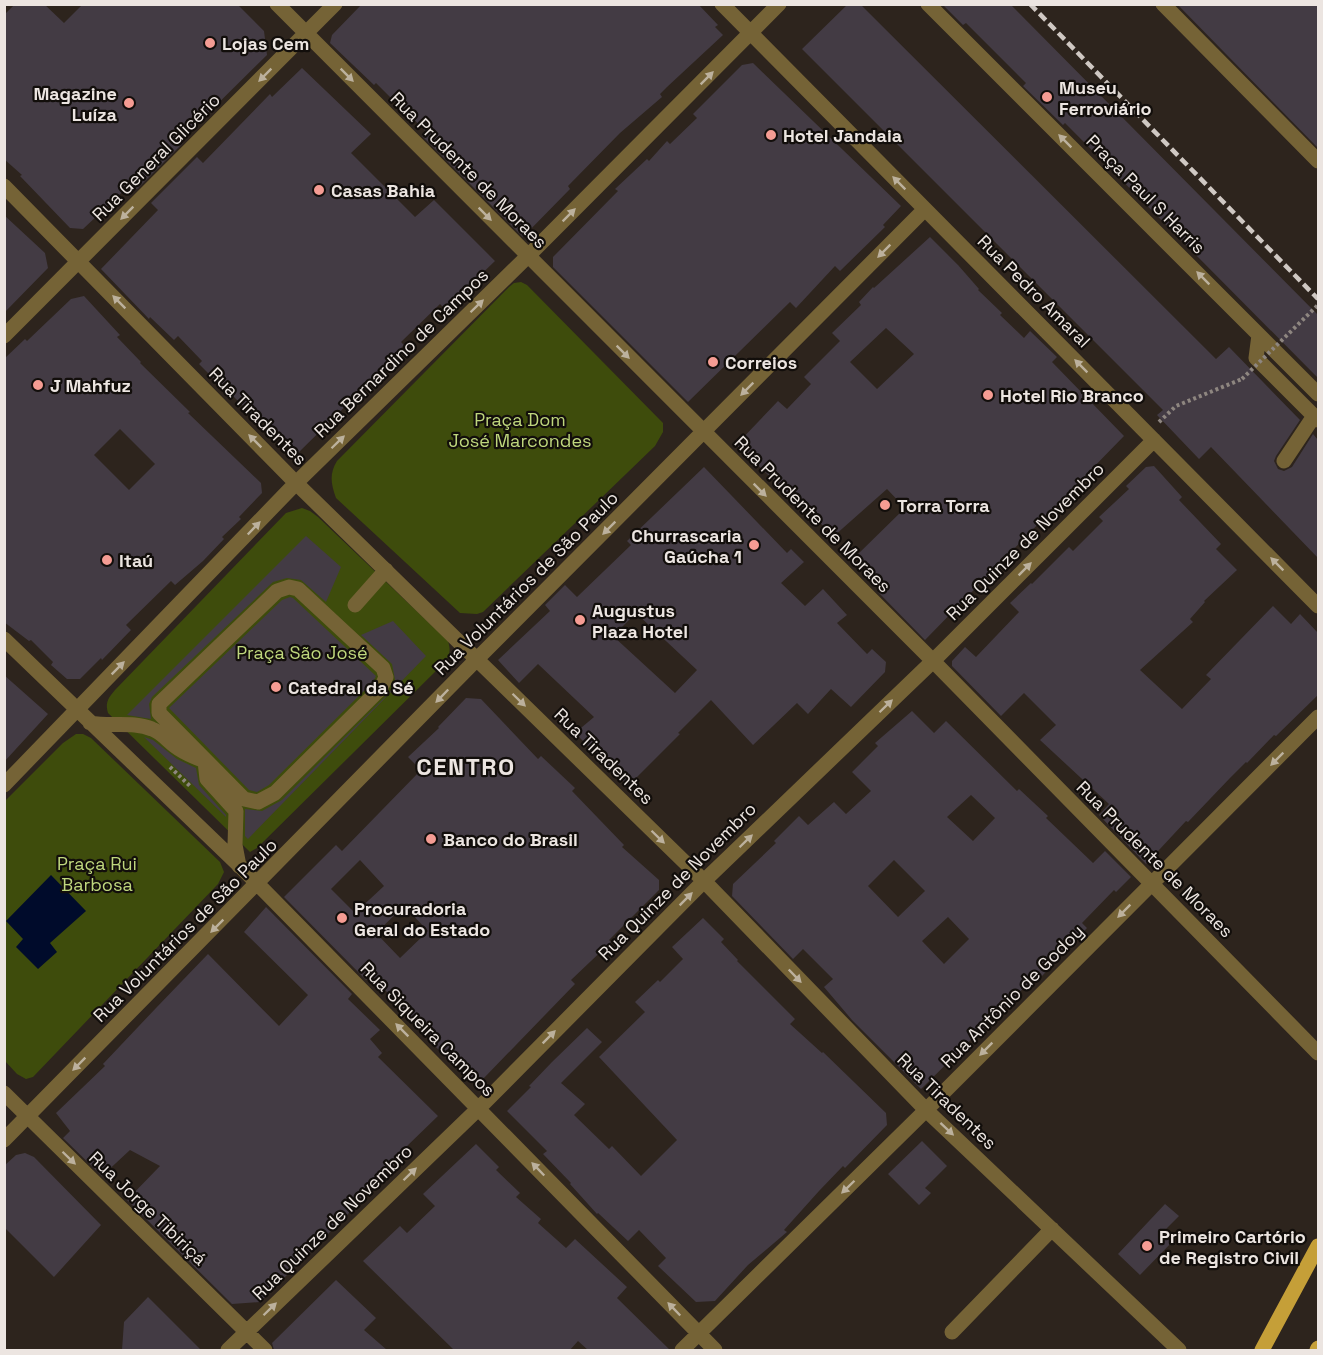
<svg xmlns="http://www.w3.org/2000/svg" width="1323" height="1355" font-family="'Space Grotesk',sans-serif">
<style>
.green{fill:#3e4c0c}
.water{fill:#000b2b}
.building{fill:#433b44;fill-rule:evenodd}
.lines{fill:none;stroke-linecap:round;stroke-linejoin:round}
.path{stroke:#8e8680;stroke-width:4;stroke-dasharray:3 3;stroke-linecap:butt}
.minor{stroke:#756336;stroke-width:15}
.major{stroke:#c59f38;stroke-width:15}
.rail{stroke:#cfc8c3;stroke-width:4.5;stroke-dasharray:9 4.5;stroke-linecap:butt}
.path-bridge{stroke:#8e8680;stroke-width:4;stroke-dasharray:3 3;stroke-linecap:butt}
.oneway{fill:#bcb19d}
.poi-dot{fill:#f59c93;stroke:#120e0b;stroke-width:2}
.labels{text-anchor:middle;dominant-baseline:central;stroke-width:4.5;stroke-linejoin:round;paint-order:stroke}
.poi-label{font-size:18px;font-weight:bold;fill:#ece5e1;stroke:#120e0b;text-anchor:start}
.street-label{font-size:18px;fill:#ece5e1;stroke:#120e0b}
.park-label{font-size:18px;fill:#bfd77d;stroke:#120e0b}
.district-label{font-size:24px;font-weight:bold;letter-spacing:1.5px;fill:#ece5e1;stroke:#120e0b}
</style>
<rect width="100%" height="100%" fill="#2d241d"/>
<!-- green -->
<path class="green" d="M521 282 527 285 663 423V432L655 446 483 612 477 614 460 613 336 498C331 484 329 474 337 461L509 287 514 283Z
M302 508 310 511 318 517 448 641C451 651 450 655 444 663L257 848 250 852 108 713C105 703 108 698 115 690L286 513Z
M76 734H83L91 738 220 862 224 872 218 884 33 1077 26 1079 17 1074 5 1061V801L63 743Z"/>
<!-- water -->
<path class="water" d="M51 875 86 911 50 943 57 952 38 969 16 947 23 939 6 921Z"/>
<!-- building -->
<path class="building" d="M15 4H44L64 23 83 4H237L264 31 267 55 180 141 183 143 137 189 131 184 83 229 70 228 20 176 22 175 4 159V15Z
M362 4H698L718 25 715 27 723 35 667 87 660 94 662 97 620 133 568 186 570 189 523 237 422 136 426 132 396 101 395 102 376 83 374 85 330 43 332 35Z
M848 4H860L1216 359 1229 347 1300 420 1276 456 1274 461 1278 469 1284 471 1292 467 1313 434 1318 440V558L1211 447 1199 459 1157 415 1163 410 802 49Z
M942 4H1010L1318 315V378L1065 123 1063 125 1023 86 1026 83 966 23 963 25Z
M1177 4H1318V148Z
M753 63 901 206 883 225 885 227 840 271 835 266 796 308 790 302 688 402 553 267V257L618 191 615 189 647 159 649 161 667 141 670 144 697 118 693 114 742 65Z
M302 68 371 134 351 153 415 217 434 200 495 261 468 287 474 293 451 315 440 304 401 342 404 345 372 378 373 379 297 454 257 413 253 416 222 385 221 386 199 364 202 361 178 336 174 340 150 317 149 319 101 269 158 210 151 203 197 157 203 163 270 94 272 97Z
M4 215 45 253 48 268 4 313Z
M930 237 958 265 979 289 978 290 1002 313 1000 315 1024 338 1030 331 1057 357 1052 362 1124 436 925 640 878 592 885 585 855 557 905 508 887 489 834 536 736 445 778 401 787 409 811 384 804 377 840 341 832 333 861 305 859 302 873 287 874 288ZM886 328 914 354 877 389 850 362Z
M84 296 120 335 117 337 141 362 140 363 190 412 188 413 261 483 262 493 239 517 241 519 222 537 224 539 203 561 175 585 171 581 126 625 131 630 102 660 101 658 80 679H67L51 665 53 662 31 640 29 641 4 622V359L25 339 27 341 71 299ZM120 429 155 464 129 490 94 455Z
M1154 466 1182 497 1179 500 1221 544 1216 549 1237 570 1204 601 1205 602 1190 619 1193 622 1140 670 1182 709 1211 679 1206 675 1273 606 1291 624 1300 614 1318 633V695L1276 736 1274 735 1247 763 1246 762 1230 778 1188 822 1186 821 1146 864 1099 815 1109 804 1040 740 1056 725 1024 693 1001 716 952 666V661L965 647 976 657 1019 612 1010 603 1031 583 1032 584 1069 547 1073 551 1103 521 1099 517 1129 489 1126 486 1146 467Z
M704 467 787 553 791 549 804 562 781 583 805 606 823 589 847 615 837 623 867 654 872 649 886 662 885 672 851 707 831 689 808 714 797 703 753 745 711 700 678 733 680 734 628 786 575 733 594 717 538 664 519 683 498 660 550 611 545 605 565 585 577 597 631 545 627 541ZM636 613 697 670 675 693 613 636Z
M306 536 341 567 326 602 301 580 287 578 273 582 152 697 149 704 151 719 127 715Z
M290 597 293 598 376 676 373 682 269 785 257 792 249 790 169 708 282 600Z
M393 621 426 656 248 839 245 836V809L262 811 282 800 390 692 395 680 392 664 361 635Z
M4 675 48 714 4 762Z
M466 698 481 699 538 759 541 756 575 788 572 791 624 845 622 847 659 880V890L609 940 611 942 571 980 575 984 483 1079 467 1080 436 1047 438 1045 385 990 371 975 366 980 284 897 336 845 342 851 421 770 408 757 439 728 438 727ZM360 860 384 886 355 913 331 889ZM404 906 428 931 400 958 376 933Z
M912 711 934 733 946 721 1017 791 1019 789 1048 816 1046 818 1093 863 1105 851 1131 877 1116 892 1114 890 1082 923 1087 928 1042 976 1039 973 921 1089 852 1020 824 987 833 979 803 949 793 959 732 896 733 884 776 843 774 841 799 816 808 825 834 802 846 814 871 791 852 772 878 746 875 743ZM971 795 995 818 973 841 947 817ZM894 860 925 891 898 917 868 886ZM948 917 969 939 944 964 922 941Z
M144 737 153 740 177 759 196 768 199 785 226 815V817Z
M266 907 352 994 348 999 380 1030 370 1039 382 1053 378 1057 438 1116 407 1146 410 1149 369 1190 370 1192 260 1302 232 1304 127 1200 160 1166 130 1150 102 1176 63 1138 70 1131 56 1113 105 1066 103 1064 156 1008 208 954 279 1026 308 995 244 932Z
M703 918 724 939 721 942 738 960 737 961 795 1019 790 1024 822 1053 823 1052 886 1113 887 1125 845 1168 843 1166 819 1191 784 1230 787 1232 748 1265 715 1301 696 1302 658 1266 666 1258 639 1230 628 1241 598 1213 597 1214 570 1184 571 1183 543 1154 547 1151 507 1111 531 1087 529 1086 552 1062 587 1028 602 1042 561 1083 585 1104 574 1115 609 1149 612 1146 641 1176 677 1140 599 1057 645 1012 635 1002 658 980 660 982 683 959 672 947Z
M922 1141 947 1166 925 1188 931 1193 919 1205 888 1174Z
M476 1144 499 1167 496 1170 520 1193 516 1197 541 1219 538 1223 566 1248 575 1239 627 1287 617 1298 670 1350H588L578 1341 570 1350H454L363 1261 400 1226 407 1233 435 1206 423 1194Z
M25 1153 34 1157 101 1225 54 1277 4 1227V1166L16 1155Z
M1165 1204 1179 1216 1166 1229 1176 1238 1140 1275 1118 1254Z
M336 1280 376 1318 364 1330 387 1350H274L272 1343Z
M148 1297 201 1350H122L124 1322Z"/>
<g class="lines">
<!-- path -->
<path class="path" d="M1159 422 1176 406 1242 379
M170 767 191 787"/>
<!-- minor -->
<path class="minor" d="M277 4 933 661 1318 1053
M722 4 1318 606
M928 4 1318 394
M1163 4 1318 161
M4 186 296 483 704 881 926 1110 1179 1350
M1259 335 1256 358 1318 420
M4 336 335 4
M1284 461 1314 416
M289 587 298 589 383 668 386 677 381 688 275 793 258 802 244 799 159 713V704L277 591Z
M355 605 386 570
M4 639 242 868 715 1350
M90 723C111 727 133 721 152 729 161 732 167 740 175 746 184 753 194 757 205 761L207 779 236 811 235 845 239 866
M4 785 296 483 528 256 779 4
M4 1093 265 1350
M4 1140 477 659 925 209
M952 1332 1052 1229
M228 1350 479 1108 704 881 933 661 1154 440
M682 1350 926 1110 1318 717"/>
<!-- major -->
<path class="major" d="M1262 1350 1318 1246
M1317 1350 1318 1348"/>
<!-- rail -->
<path class="rail" d="M1030 4 1318 299"/>
<!-- path-bridge -->
<path class="path-bridge" d="M1242 379 1318 305"/>
</g>
<!-- one-way arrows -->
<defs><path id="oneway-solid" d="M-6-.8H1V-3.2L6.5 0L1 3.2V.8H-6Z" transform="scale(1.5)"/></defs>
<g class="oneway">
<use href="#oneway-solid" transform="translate(265 75) rotate(135)"/>
<use href="#oneway-solid" transform="translate(347 75) rotate(45)"/>
<use href="#oneway-solid" transform="translate(707 78) rotate(-45)"/>
<use href="#oneway-solid" transform="translate(1065 141) rotate(-135)"/>
<use href="#oneway-solid" transform="translate(899 183) rotate(-135)"/>
<use href="#oneway-solid" transform="translate(127 213) rotate(135)"/>
<use href="#oneway-solid" transform="translate(485 214) rotate(45)"/>
<use href="#oneway-solid" transform="translate(569 215) rotate(-45)"/>
<use href="#oneway-solid" transform="translate(884 251) rotate(135)"/>
<use href="#oneway-solid" transform="translate(1203 278) rotate(-135)"/>
<use href="#oneway-solid" transform="translate(119 302) rotate(-135)"/>
<use href="#oneway-solid" transform="translate(477 306) rotate(-44)"/>
<use href="#oneway-solid" transform="translate(623 352) rotate(45)"/>
<use href="#oneway-solid" transform="translate(1081 366) rotate(-135)"/>
<use href="#oneway-solid" transform="translate(747 389) rotate(135)"/>
<use href="#oneway-solid" transform="translate(255 441) rotate(-135)"/>
<use href="#oneway-solid" transform="translate(338 442) rotate(-44)"/>
<use href="#oneway-solid" transform="translate(760 490) rotate(45)"/>
<use href="#oneway-solid" transform="translate(254 528) rotate(-46)"/>
<use href="#oneway-solid" transform="translate(609 528) rotate(135)"/>
<use href="#oneway-solid" transform="translate(1277 564) rotate(-135)"/>
<use href="#oneway-solid" transform="translate(1025 569) rotate(-45)"/>
<use href="#oneway-solid" transform="translate(118 668) rotate(-45)"/>
<use href="#oneway-solid" transform="translate(442 696) rotate(134)"/>
<use href="#oneway-solid" transform="translate(519 700) rotate(44)"/>
<use href="#oneway-solid" transform="translate(886 706) rotate(-44)"/>
<use href="#oneway-solid" transform="translate(1277 759) rotate(135)"/>
<use href="#oneway-solid" transform="translate(658 837) rotate(44)"/>
<use href="#oneway-solid" transform="translate(746 841) rotate(-44)"/>
<use href="#oneway-solid" transform="translate(686 899) rotate(-45)"/>
<use href="#oneway-solid" transform="translate(1124 911) rotate(135)"/>
<use href="#oneway-solid" transform="translate(217 926) rotate(135)"/>
<use href="#oneway-solid" transform="translate(795 976) rotate(46)"/>
<use href="#oneway-solid" transform="translate(402 1030) rotate(-135)"/>
<use href="#oneway-solid" transform="translate(549 1037) rotate(-45)"/>
<use href="#oneway-solid" transform="translate(986 1049) rotate(135)"/>
<use href="#oneway-solid" transform="translate(79 1064) rotate(135)"/>
<use href="#oneway-solid" transform="translate(947 1129) rotate(43)"/>
<use href="#oneway-solid" transform="translate(69 1158) rotate(44)"/>
<use href="#oneway-solid" transform="translate(538 1169) rotate(-134)"/>
<use href="#oneway-solid" transform="translate(410 1174) rotate(-44)"/>
<use href="#oneway-solid" transform="translate(848 1187) rotate(136)"/>
<use href="#oneway-solid" transform="translate(270 1309) rotate(-44)"/>
<use href="#oneway-solid" transform="translate(674 1309) rotate(-134)"/>
</g>
<!-- markers -->
<g class="poi-dot">
<circle cx="210" cy="43" r="6"/>
<circle cx="1047" cy="97" r="6"/>
<circle cx="129" cy="103" r="6"/>
<circle cx="771" cy="135" r="6"/>
<circle cx="319" cy="190" r="6"/>
<circle cx="713" cy="362" r="6"/>
<circle cx="38" cy="385" r="6"/>
<circle cx="988" cy="395" r="6"/>
<circle cx="885" cy="505" r="6"/>
<circle cx="754" cy="545" r="6"/>
<circle cx="107" cy="560" r="6"/>
<circle cx="580" cy="620" r="6"/>
<circle cx="276" cy="687" r="6"/>
<circle cx="431" cy="839" r="6"/>
<circle cx="342" cy="918" r="6"/>
<circle cx="1147" cy="1246" r="6"/>
</g>
<g class="labels">
<!-- poi labels -->
<g class="poi-label">
<text x="222" y="43">Lojas Cem</text>
<text x="1059" y="87">Museu<tspan x="1059" dy="21">Ferroviário</tspan></text>
<text x="117" y="93" text-anchor="end">Magazine<tspan x="117" dy="21">Luíza</tspan></text>
<text x="783" y="135">Hotel Jandaia</text>
<text x="331" y="190">Casas Bahia</text>
<text x="725" y="362">Correios</text>
<text x="50" y="385">J Mahfuz</text>
<text x="1000" y="395">Hotel Rio Branco</text>
<text x="897" y="505">Torra Torra</text>
<text x="742" y="535" text-anchor="end">Churrascaria<tspan x="742" dy="21">Gaúcha 1</tspan></text>
<text x="119" y="560">Itaú</text>
<text x="592" y="610">Augustus<tspan x="592" dy="21">Plaza Hotel</tspan></text>
<text x="288" y="687">Catedral da Sé</text>
<text x="443" y="839">Banco do Brasil</text>
<text x="354" y="908">Procuradoria<tspan x="354" dy="21">Geral do Estado</tspan></text>
<text x="1159" y="1236">Primeiro Cartório<tspan x="1159" dy="21">de Registro Civil</tspan></text>
</g>
<!-- street labels -->
<g class="street-label">
<text transform="translate(156 157) rotate(-45)">Rua General Glicério</text>
<text transform="translate(469 170) rotate(45)">Rua Prudente de Moraes</text>
<text transform="translate(1146 194) rotate(45)">Praça Paul S Harris</text>
<text transform="translate(1034 291) rotate(45)">Rua Pedro Amaral</text>
<text transform="translate(401 353) rotate(-44)">Rua Bernardino de Campos</text>
<text transform="translate(258 416) rotate(45)">Rua Tiradentes</text>
<text transform="translate(813 514) rotate(45)">Rua Prudente de Moraes</text>
<text transform="translate(1025 541) rotate(-45)">Rua Quinze de Novembro</text>
<text transform="translate(526 583) rotate(-45)">Rua Voluntários de São Paulo</text>
<text transform="translate(604 756) rotate(44)">Rua Tiradentes</text>
<text transform="translate(1155 859) rotate(45)">Rua Prudente de Moraes</text>
<text transform="translate(677 881) rotate(-45)">Rua Quinze de Novembro</text>
<text transform="translate(185 930) rotate(-45)">Rua Voluntários de São Paulo</text>
<text transform="translate(1012 996) rotate(-45)">Rua Antônio de Godoy</text>
<text transform="translate(428 1029) rotate(45)">Rua Siqueira Campos</text>
<text transform="translate(947 1101) rotate(44)">Rua Tiradentes</text>
<text transform="translate(148 1208) rotate(44)">Rua Jorge Tibiriçá</text>
<text transform="translate(332 1222) rotate(-44)">Rua Quinze de Novembro</text>
</g>
<!-- park labels -->
<g class="park-label">
<text x="520" y="419">Praça Dom<tspan x="520" dy="21">José Marcondes</tspan></text>
<text x="302" y="652">Praça São José</text>
<text x="97" y="863">Praça Rui<tspan x="97" dy="21">Barbosa</tspan></text>
</g>
<!-- district labels -->
<g class="district-label">
<text x="466" y="766">CENTRO</text>
</g>
</g>
<!-- border -->
<rect width="1323" height="1355" fill="none" stroke="#ece5e1" stroke-width="12"/>
</svg>
